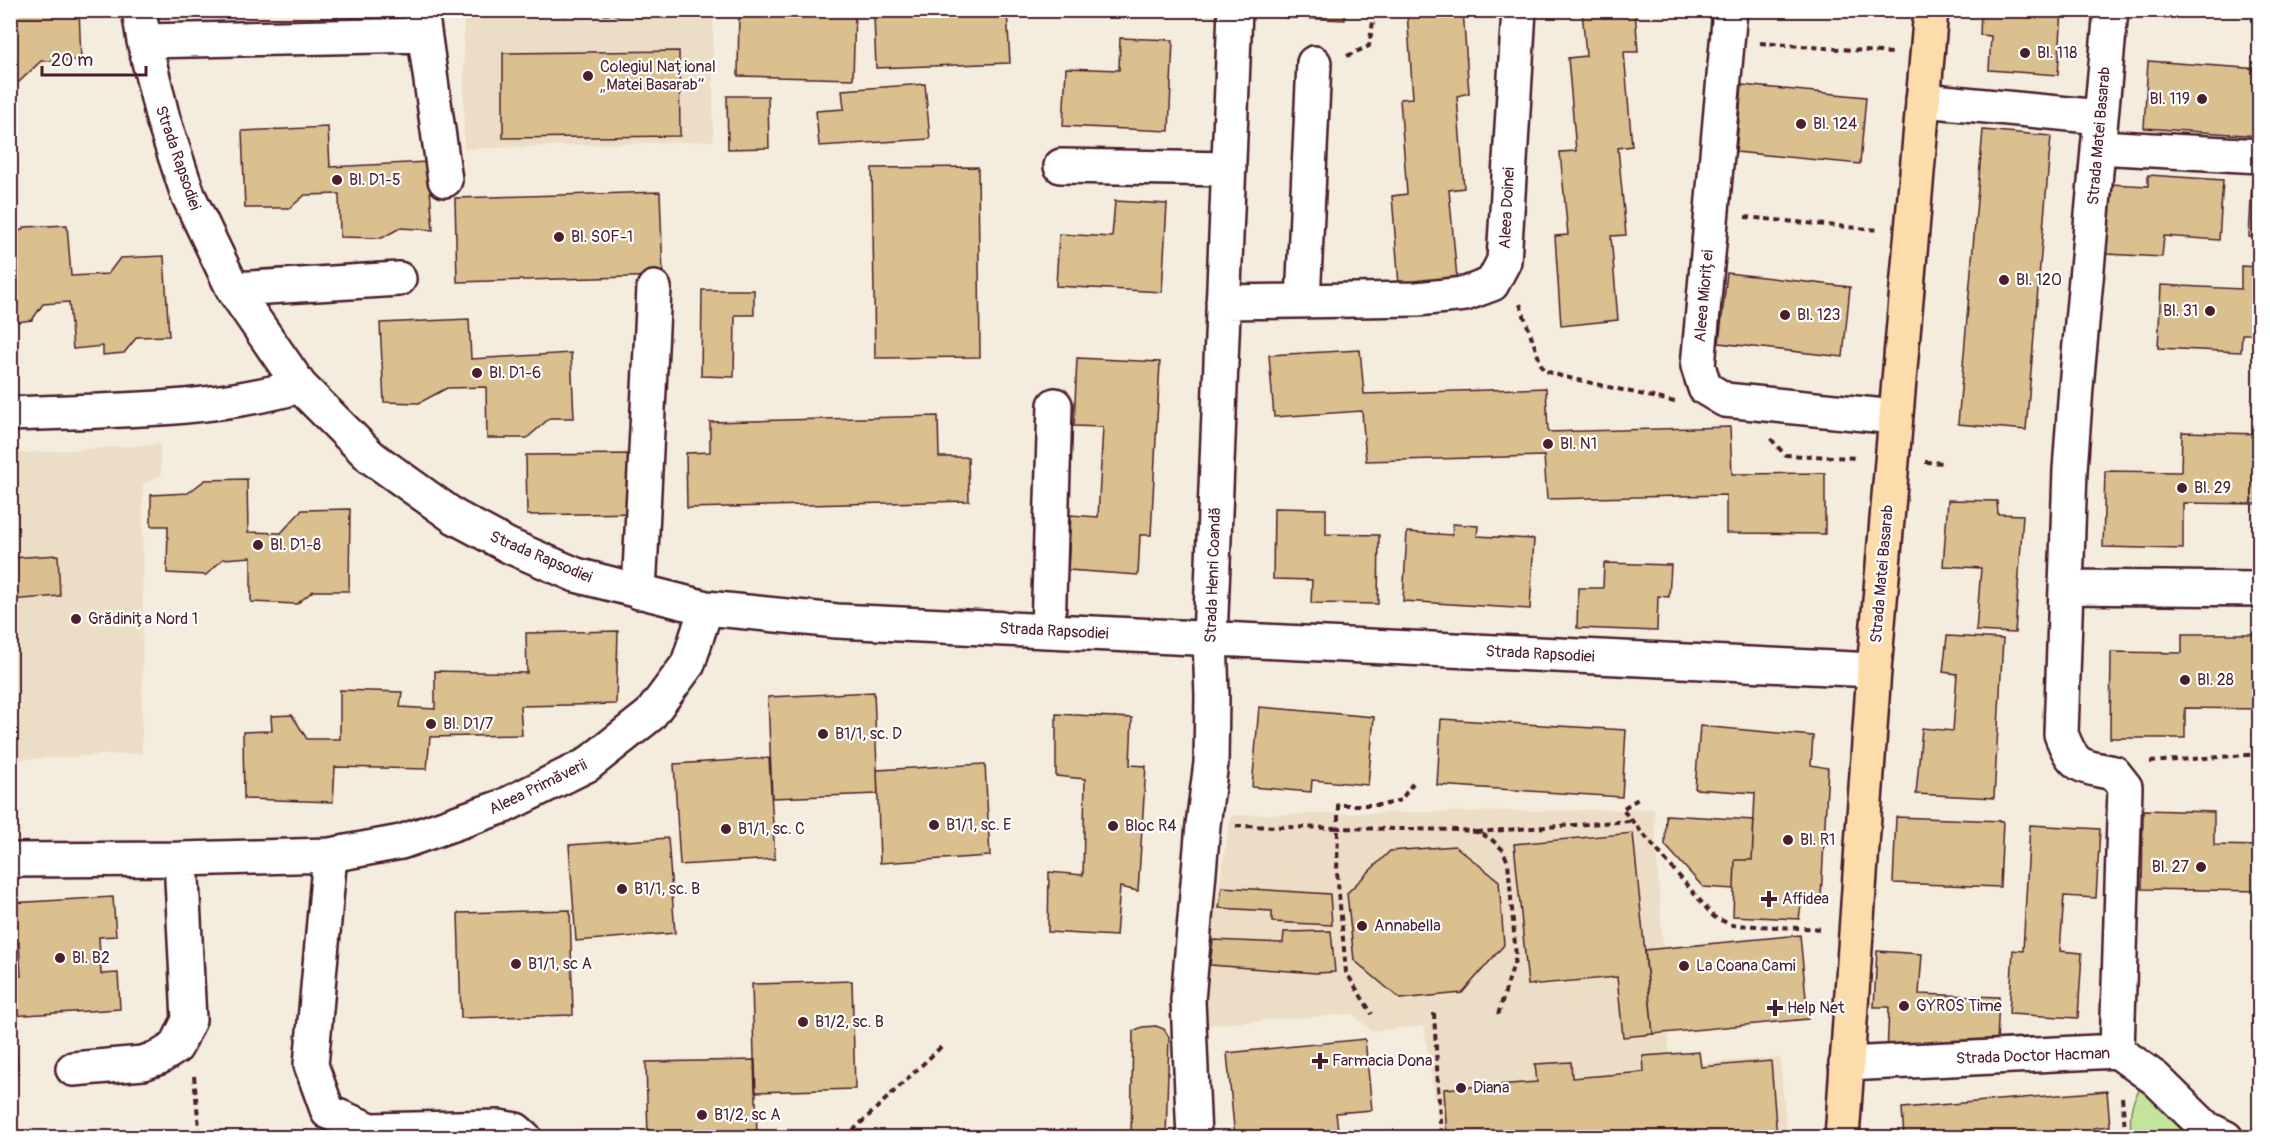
<svg xmlns="http://www.w3.org/2000/svg" width="2270" height="1148" font-family="Pangolin,sans-serif">
<style>
.built{fill:#ecdec6}
.green{fill:#c4e49c;stroke:#878264;stroke-width:1.5}
.building{fill:#dabf8f;stroke:#4a1f2b;stroke-width:1.5}
.lines{fill:none;stroke-linecap:round;stroke-linejoin:round}
.minor-casing{stroke:#4a1f2b;stroke-width:38}
.major-casing{stroke:#4a1f2b;stroke-width:38}
.path{stroke:#4a1f2b;stroke-width:4;stroke-dasharray:6 4.5;stroke-linecap:butt}
.minor{stroke:#fff;stroke-width:33}
.major{stroke:#fddcac;stroke-width:33}
.poi-dot{fill:#4a1f2b;stroke:#fff;stroke-width:2}
.labels{text-anchor:middle;dominant-baseline:central;stroke-width:4.5;stroke-linejoin:round;paint-order:stroke}
.poi-label{font-size:16px;fill:#4a1f2b;stroke:#fff;text-anchor:start}
.street-label{font-size:16px;fill:#4a1f2b;stroke:#fff}
</style>
<rect width="100%" height="100%" fill="#f4ecdd"/>
<filter id="ink" filterUnits="userSpaceOnUse"><feTurbulence type="fractalNoise" baseFrequency=".0167" numOctaves="2"/><feDisplacementMap in="SourceGraphic" scale="12" xChannelSelector="R" yChannelSelector="G"/><feConvolveMatrix kernelMatrix="1 2 1 2 8 2 1 2 1" color-interpolation-filters="sRGB"/></filter>
<g filter="url(#ink)">
<!-- built -->
<path class="built" d="M464 11H713V141L464 149Z
M160 444 161 475 143 485 142 753 11 760V454Z
M1654 809 1670 1065 1780 1058 1787 1137H1441L1424 1026 1371 1031 1353 1014 1195 1026 1231 815Z"/>
<!-- green -->
<path class="green" d="M2148 1077 2201 1137H2131C2129 1109 2131 1099 2148 1077Z"/>
<!-- building -->
<path class="building" d="M10 10H79L81 60 41 61 19 82 10 83Z
M739 10H855L853 79 738 76Z
M1007 10 1010 63 876 68 874 15Z
M1276 10H1345V20L1276 17Z
M1413 10H1463L1469 93 1457 96 1464 188 1449 190 1457 278 1399 285 1392 196 1407 194 1400 99 1413 98 1407 12Z
M1582 10H1635L1638 52H1624L1632 146 1618 148 1626 235 1611 236 1618 320 1561 326 1555 236 1568 235 1560 152 1576 151 1568 58 1586 56Z
M1836 10H1870V14Z
M1981 10H2062L2058 75 1989 70 1991 36 1980 35Z
M1120 38 1173 40 1169 131 1063 126 1066 68 1119 70Z
M679 51 680 136 503 138V53Z
M2148 61 2260 69V136L2144 128Z
M925 84 930 139 819 146 816 111 844 109 842 90Z
M1742 85 1866 97 1860 164 1736 152Z
M727 96H768L769 148 728 149Z
M328 127 330 167 428 162 433 230 400 228 382 238 340 237 339 194 305 195 290 208H245L242 131Z
M1983 130 2051 136 2026 430 1958 424Z
M978 167 980 357 875 358 872 168Z
M2148 175 2223 180 2219 240 2164 236 2162 257 2106 254 2110 184 2148 186Z
M2252 181H2260V237H2249Z
M660 192 663 276 457 282 455 198Z
M1115 201 1167 204 1162 292 1056 286 1059 234 1112 237Z
M67 225 71 276 108 274 120 258 164 256 169 336 137 337 124 353 103 355V346L73 349 69 302 43 304 32 320 10 323V239L25 227Z
M2241 266 2260 267V334H2242L2241 352 2158 348 2161 285 2241 289Z
M1727 273 1850 287 1843 357 1719 343Z
M702 290H754V315H735L734 377 701 376Z
M469 319 471 359 571 353 574 418H550L527 438H487L486 387 447 388 419 403 384 402 380 323Z
M1360 350 1364 394 1546 388 1548 432 1730 427 1732 474 1825 473V534L1726 533V495L1547 499 1544 456 1366 461 1362 411 1274 417 1269 355Z
M1077 358 1160 362 1151 535H1140L1138 575 1068 570 1071 515 1098 517 1103 427 1074 426Z
M938 416 939 457H968L969 501 687 508 686 453 710 452V422Z
M2182 432 2260 434V504L2183 503V549L2103 547 2105 471 2181 472Z
M636 454 637 513 527 515 526 455Z
M247 479 248 532 281 533 302 510 350 509 349 591H313L297 604 251 602V557L223 559 206 575 167 573 168 526H151V495L188 493 205 480Z
M1948 500 1997 501 1998 514 2023 515 2015 633 1976 631 1981 568 1943 566Z
M1274 508 1326 509V534L1379 535 1378 604 1311 603 1312 580 1273 579Z
M1453 524 1478 526 1477 536 1534 539 1530 609 1403 601 1407 532 1452 535Z
M58 555 60 596 10 600V558Z
M1604 563 1671 565 1669 597 1658 596 1657 631 1577 628 1578 588H1603Z
M618 631 616 704 520 706 522 735 430 737 427 769 335 767 333 802 244 799 243 732 272 731 271 716 292 715 307 739H340V690L402 692 400 707 435 709V671L527 673 526 633Z
M2182 634H2260V709L2185 708V738H2110L2111 652 2182 653Z
M1947 636 2003 639 1994 798 1916 794 1922 728 1953 731 1957 674 1943 672Z
M874 692 878 794 772 798 768 697Z
M1259 707 1374 717 1368 785 1312 780 1311 792 1252 787Z
M1056 714 1132 718 1130 765 1146 766 1138 891 1120 887 1116 936 1048 932 1049 872 1083 875 1085 779 1056 776Z
M1441 719 1626 730 1622 797 1437 785Z
M1700 726 1813 736 1811 765 1828 768 1821 897 1802 898 1799 919 1733 916 1735 860H1752L1755 793 1695 789Z
M769 758 775 859 680 865 674 764Z
M985 764 990 856 880 863 877 770Z
M2143 810 2214 812V845L2260 846V891L2142 889Z
M1666 815 1754 820 1752 860H1735L1734 889 1703 887 1665 845Z
M1896 817 2003 821 2000 887 1893 883Z
M2030 825 2100 829 2096 898 2064 896 2060 951 2082 953 2078 1018 2009 1014 2013 950 2023 951Z
M1633 833 1653 1034 1623 1037 1617 977 1528 985 1514 844Z
M668 838 675 933 576 941 569 845Z
M1455 846 1499 881 1504 945 1462 993 1400 999 1354 960 1347 893 1390 851Z
M1222 887 1330 894 1332 925 1272 922V911L1219 908Z
M113 897 116 936 99 937 101 974 118 973 120 1009 10 1016V976H21L19 942 10 943V903Z
M570 910 573 1015 461 1018 458 913Z
M1331 931 1335 972 1316 973 1210 965 1213 940 1283 943 1284 932Z
M1800 935 1808 1019 1653 1034 1645 950Z
M1877 951 1922 954 1919 994 1999 997 1997 1043 1887 1055 1889 1007H1874Z
M852 981 855 1089 755 1092 752 984Z
M1156 1026 1164 1029 1169 1037 1166 1138H1131L1133 1031 1142 1027Z
M1365 1039 1372 1110 1336 1113 1339 1138H1235L1227 1053Z
M10 1040H16L18 1073 10 1074Z
M1699 1052 1701 1067 1771 1061 1777 1138H1447L1444 1089 1537 1082 1535 1064 1571 1062 1572 1078 1644 1072 1643 1056Z
M755 1060 757 1138H648L646 1062Z
M2107 1091 2110 1126 2093 1128 2094 1138H1904L1902 1108Z"/>
<g class="lines">
<defs>
<path id="minor" d="M139 10 144 41 163 119 188 195 233 289 300 386 371 457 455 517 509 546 576 575 706 608 837 621 1874 670
M421 10 445 180
M1730 10 1698 366 1705 388 1725 400 1895 417
M2111 10 2076 387 2070 470 2061 734C2074 768 2080 766 2114 773L2125 787 2117 1051
M144 41 424 35
M1923 100 2101 117
M2098 147 2260 156
M1061 166 1229 169
M233 289 399 279
M1303 301 1314 63
M1223 302 1417 299 1465 294 1492 284 1504 261 1519 10
M10 414C107 410 207 412 300 386
M2066 587 2260 589
M639 592 654 288
M1048 630 1055 405
M330 855 311 1065 328 1112 371 1130 499 1127 516 1130 525 1138
M10 860 181 859 330 855 401 842 504 806 587 765 650 715 688 664 706 608
M1846 1064 2117 1051 2156 1079 2206 1128 2226 1138
M73 1069 143 1063 160 1057 176 1047 189 1020 181 859
M1194 1138 1188 1000 1203 825 1211 763 1212 696 1210 639 1235 10"/>
<path id="major" d="M1842 1138 1874 670 1931 10"/>
</defs>
<!-- minor casing -->
<use href="#minor" class="minor-casing"/>
<!-- major casing -->
<use href="#major" class="major-casing"/>
<!-- path -->
<path class="path" d="M492 10V14L704 13V10
M1760 43 1893 53
M1347 56 1369 46 1375 10
M1745 217 1878 230
M1520 304 1543 370 1561 376 1675 402
M1771 439 1785 455 1858 458
M1925 462 1946 463
M2150 762 2260 754
M1413 783 1401 800 1383 805H1338V828L1461 830 1476 832 1490 838 1502 849 1508 862 1516 957 1497 1018
M1638 799 1622 809 1714 917 1732 925 1824 929
M1236 826 1338 828 1337 872 1346 972 1372 1014
M1477 832 1631 821
M1434 1013 1441 1138
M194 1076 200 1138
M2122 1097 2126 1138
M845 1138 942 1046"/>
<!-- minor -->
<use href="#minor" class="minor"/>
<!-- major -->
<use href="#major" class="major"/>
</g>
</g>
<!-- markers -->
<g class="poi-dot">
<circle cx="2025" cy="53" r="6"/>
<circle cx="588" cy="76" r="6"/>
<circle cx="2202" cy="99" r="6"/>
<circle cx="1801" cy="124" r="6"/>
<circle cx="337" cy="180" r="6"/>
<circle cx="559" cy="237" r="6"/>
<circle cx="2004" cy="280" r="6"/>
<circle cx="2210" cy="311" r="6"/>
<circle cx="1785" cy="315" r="6"/>
<circle cx="477" cy="373" r="6"/>
<circle cx="1548" cy="444" r="6"/>
<circle cx="2182" cy="488" r="6"/>
<circle cx="258" cy="545" r="6"/>
<circle cx="76" cy="619" r="6"/>
<circle cx="2185" cy="680" r="6"/>
<circle cx="431" cy="724" r="6"/>
<circle cx="823" cy="734" r="6"/>
<circle cx="934" cy="825" r="6"/>
<circle cx="1113" cy="826" r="6"/>
<circle cx="726" cy="829" r="6"/>
<circle cx="1788" cy="840" r="6"/>
<circle cx="2201" cy="867" r="6"/>
<circle cx="622" cy="889" r="6"/>
<path d="M1766 890h6v6h6v6h-6v6h-6v-6h-6v-6h6z"/>
<circle cx="1362" cy="926" r="6"/>
<circle cx="60" cy="958" r="6"/>
<circle cx="516" cy="964" r="6"/>
<circle cx="1684" cy="966" r="6"/>
<circle cx="1904" cy="1006" r="6"/>
<path d="M1772 999h6v6h6v6h-6v6h-6v-6h-6v-6h6z"/>
<circle cx="803" cy="1022" r="6"/>
<path d="M1317 1052h6v6h6v6h-6v6h-6v-6h-6v-6h6z"/>
<circle cx="1461" cy="1088" r="6"/>
<circle cx="702" cy="1115" r="6"/>
</g>
<g class="labels">
<!-- poi labels -->
<g class="poi-label">
<text x="2037" y="53">Bl. 118</text>
<text x="600" y="67">Colegiul Național<tspan x="600" dy="18">„Matei Basarab”</tspan></text>
<text x="2190" y="99" text-anchor="end">Bl. 119</text>
<text x="1813" y="124">Bl. 124</text>
<text x="349" y="180">Bl. D1-5</text>
<text x="571" y="237">Bl. SOF-1</text>
<text x="2016" y="280">Bl. 120</text>
<text x="2198" y="311" text-anchor="end">Bl. 31</text>
<text x="1797" y="315">Bl. 123</text>
<text x="489" y="373">Bl. D1-6</text>
<text x="1560" y="444">Bl. N1</text>
<text x="2194" y="488">Bl. 29</text>
<text x="270" y="545">Bl. D1-8</text>
<text x="88" y="619">Grădinița Nord 1</text>
<text x="2197" y="680">Bl. 28</text>
<text x="443" y="724">Bl. D1/7</text>
<text x="835" y="734">B1/1, sc. D</text>
<text x="946" y="825">B1/1, sc. E</text>
<text x="1125" y="826">Bloc R4</text>
<text x="738" y="829">B1/1, sc. C</text>
<text x="1800" y="840">Bl. R1</text>
<text x="2189" y="867" text-anchor="end">Bl. 27</text>
<text x="634" y="889">B1/1, sc. B</text>
<text x="1782" y="899">Affidea</text>
<text x="1374" y="926">Annabella</text>
<text x="72" y="958">Bl. B2</text>
<text x="528" y="964">B1/1, sc A</text>
<text x="1696" y="966">La Coana Cami</text>
<text x="1916" y="1006">GYROS Time</text>
<text x="1787" y="1008">Help Net</text>
<text x="815" y="1022">B1/2, sc. B</text>
<text x="1332" y="1061">Farmacia Dona</text>
<text x="1473" y="1088">Diana</text>
<text x="714" y="1115">B1/2, sc A</text>
</g>
<!-- street labels -->
<g class="street-label">
<text transform="translate(2099 136) rotate(-85)">Strada Matei Basarab</text>
<text transform="translate(178 158) rotate(71)">Strada Rapsodiei</text>
<text transform="translate(1507 208) rotate(-87)">Aleea Doinei</text>
<text transform="translate(1704 296) rotate(-85)">Aleea Mioriței</text>
<text transform="translate(541 557) rotate(23)">Strada Rapsodiei</text>
<text transform="translate(1882 574) rotate(-85)">Strada Matei Basarab</text>
<text transform="translate(1213 575) rotate(-88)">Strada Henri Coandă</text>
<text transform="translate(1054 631) rotate(3)">Strada Rapsodiei</text>
<text transform="translate(1540 654) rotate(3)">Strada Rapsodiei</text>
<text transform="translate(538 787) rotate(-26)">Aleea Primăverii</text>
<text transform="translate(2033 1056) rotate(-2)">Strada Doctor Hacman</text>
</g>
</g>
<!-- margin -->
<rect width="2270" height="1148" fill="none" stroke="#fff" stroke-width="36"/>
<rect x="18" y="18" width="2234" height="1112" fill="none" stroke="#4a1f2b" stroke-width="2" filter="url(#ink)"/>
<!-- scale -->
<path d="M42 66v9h104v-9" fill="none" stroke="#4a1f2b" stroke-width="3"/>
<text x="51" y="66" font-size="18" fill="#4a1f2b" stroke="#ffffff" stroke-width="4.5" paint-order="stroke">20 m</text>
</svg>
